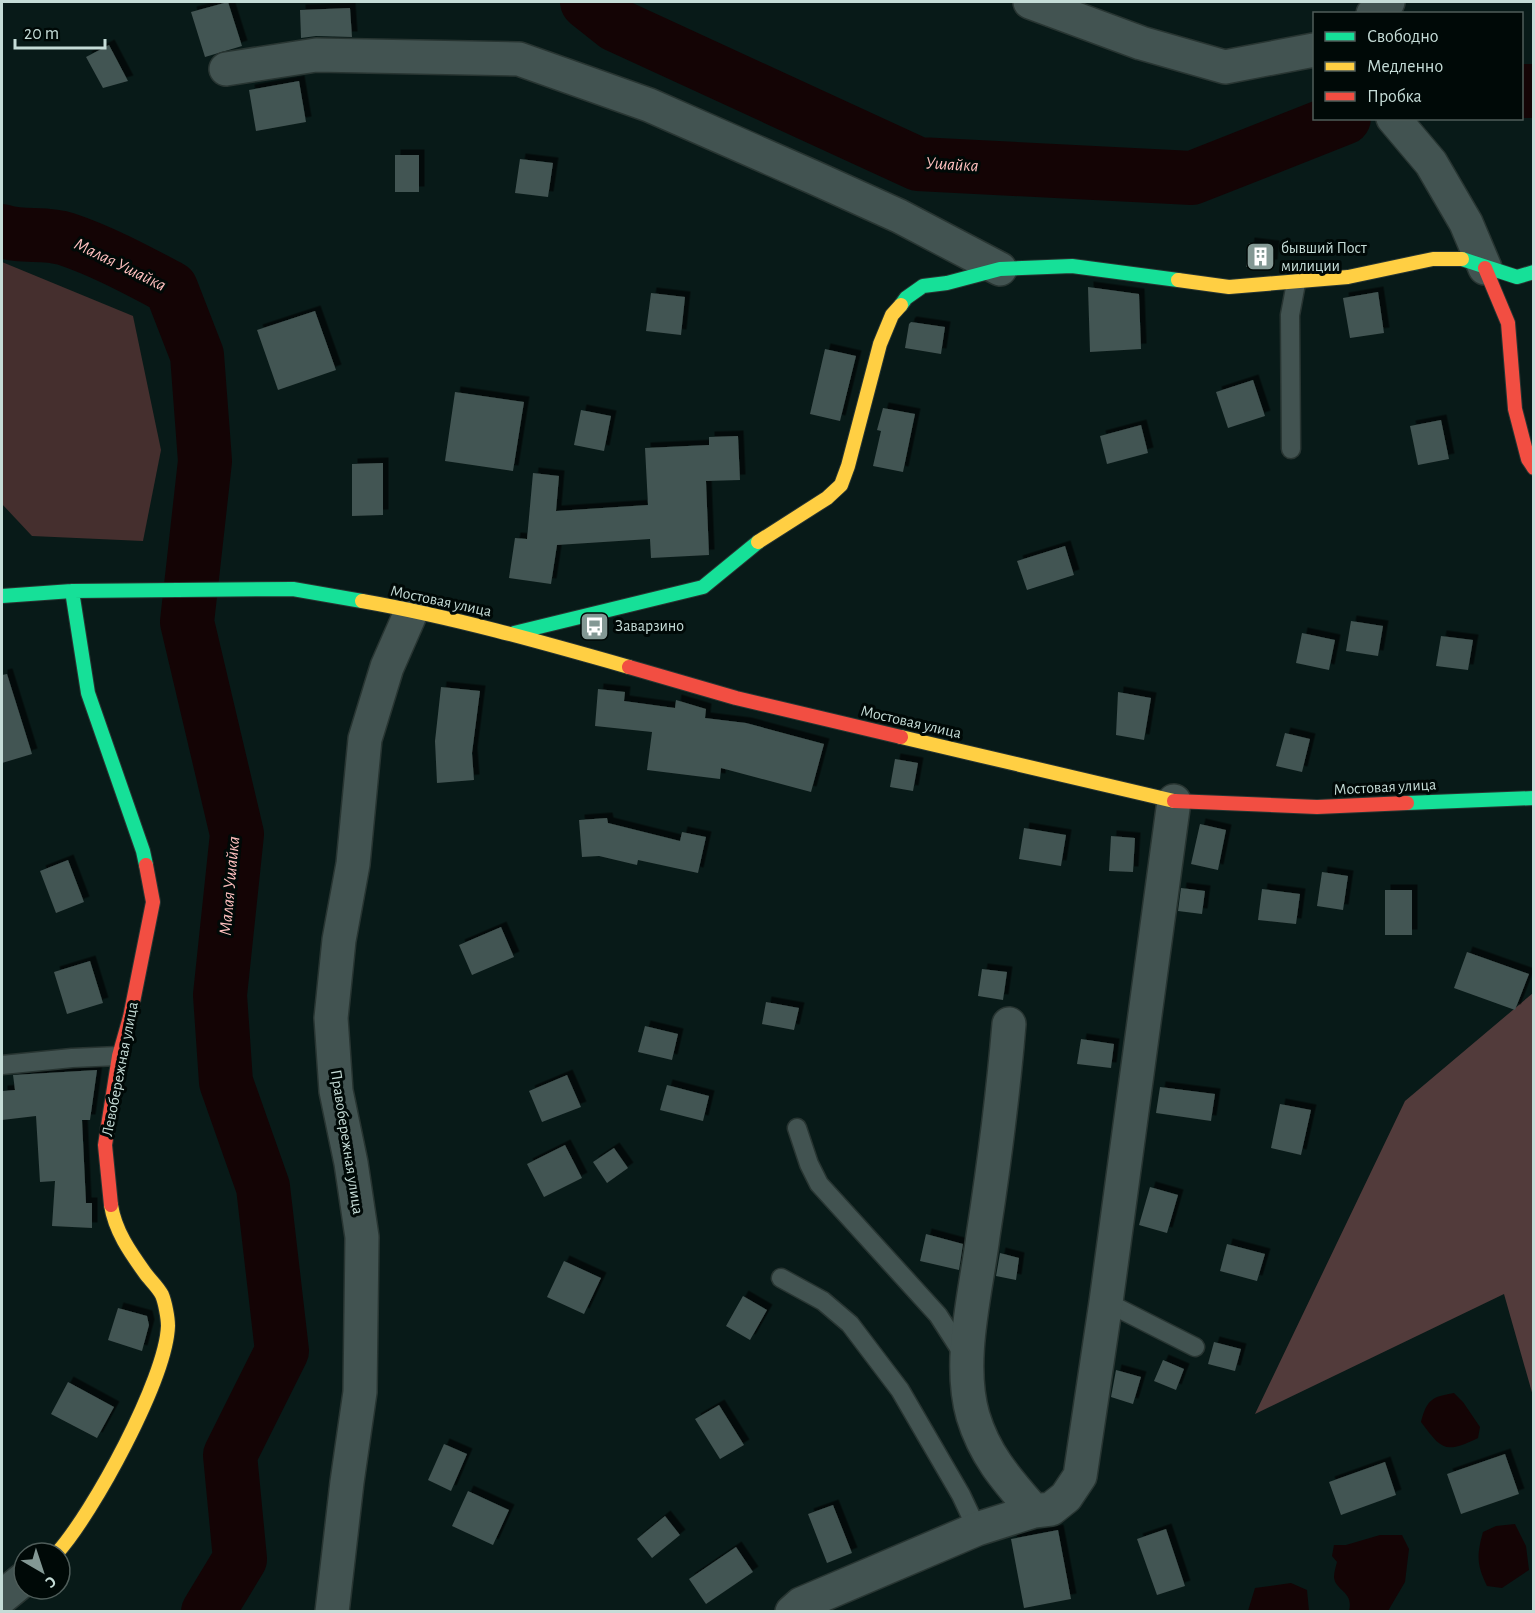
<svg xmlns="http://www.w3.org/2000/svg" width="1535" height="1613" font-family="'Alegreya Sans',sans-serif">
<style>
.green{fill:#452f2e}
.forest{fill:#523b3b}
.water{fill:#140405}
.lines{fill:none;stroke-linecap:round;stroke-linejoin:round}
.river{stroke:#140405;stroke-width:54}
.building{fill:#435452;filter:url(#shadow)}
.lane-casing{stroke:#283532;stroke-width:21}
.street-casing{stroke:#283532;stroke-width:36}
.fast-casing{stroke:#283532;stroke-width:16}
.slow-casing{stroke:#283532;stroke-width:16}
.jam-casing{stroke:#283532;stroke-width:16}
.lane{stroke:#425351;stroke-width:18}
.street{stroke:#425351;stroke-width:33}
.fast{stroke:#16e098;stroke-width:14}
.slow{stroke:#ffcf43;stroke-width:14}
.jam{stroke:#f24e42;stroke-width:14}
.labels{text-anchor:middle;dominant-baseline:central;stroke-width:6;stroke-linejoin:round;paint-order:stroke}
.poi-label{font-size:16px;fill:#c5dcd7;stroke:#000907;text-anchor:start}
.street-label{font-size:16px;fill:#c5dcd7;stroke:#000907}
.water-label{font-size:18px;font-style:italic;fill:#fec0bf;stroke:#000907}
</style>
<defs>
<filter id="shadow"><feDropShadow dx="5.5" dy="-5.5" stdDeviation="0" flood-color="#0009"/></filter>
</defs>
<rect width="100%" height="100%" fill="#081a18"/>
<!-- green -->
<path class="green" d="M2 262 133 316 161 450 143 541 32 536 2 504Z"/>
<!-- forest -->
<path class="forest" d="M1533 993V1396L1504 1294 1255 1414 1405 1101Z"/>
<!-- water -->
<path class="water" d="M1454 1393 1463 1402 1480 1427 1478 1438C1445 1454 1442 1450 1421 1422 1427 1399 1432 1397 1454 1393Z
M1515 1524 1526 1546 1529 1570 1502 1588 1487 1586C1476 1564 1477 1554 1483 1532L1496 1526Z
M1380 1535H1402L1409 1549 1405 1582 1388 1611H1349C1354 1591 1335 1591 1334 1577 1334 1572 1336 1566 1337 1562L1332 1556 1334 1545H1346Z
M1291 1583 1307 1590 1309 1611H1248L1255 1588Z"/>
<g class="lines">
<!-- river -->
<path class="river" d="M587 2 616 25 918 164 1192 178 1344 118
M1522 91H1534
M2 231C22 238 45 232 66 239 102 251 137 270 171 288L197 355 205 461 187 622 237 834 220 995 226 1082 263 1187 282 1351 230 1455 240 1559 208 1612"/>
</g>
<!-- building -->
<path class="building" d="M228 2 242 46 205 57 191 12Z
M350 8 352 37 316 36 301 38 300 10Z
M109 45 128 81 103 88 86 57Z
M299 81 306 122 256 131 249 90Z
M395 155H419V192H395Z
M520 159 553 163 548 197 515 193Z
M1249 243 1274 246 1272 265 1246 267Z
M1088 287 1139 294 1141 349 1090 352Z
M1378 292 1384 333 1350 338 1343 298Z
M651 293 685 297 681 335 646 331Z
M315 311 336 370 278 390 257 330Z
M911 322 945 327 941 354 905 348 909 324Z
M825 349 856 356 840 421 810 414Z
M1253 380 1265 416 1228 428 1216 392Z
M455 392 524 402 513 471 445 461Z
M883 408 915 414 903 472 873 466 881 431 877 430Z
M581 410 611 416 604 451 574 445Z
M1441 420 1449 459 1418 465 1410 426Z
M1141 425 1148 453 1107 464 1100 436Z
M738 436 740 480 706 481 709 555 651 558 650 539 557 545 551 584 509 578 515 538 527 539 533 473 559 476 556 511 648 505 645 448 709 445V437Z
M383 463V515L352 516V464Z
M1065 546 1074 575 1027 590 1017 561Z
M1351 621 1383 626 1378 656 1346 651Z
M1302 633 1335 640 1329 670 1296 663Z
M1441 636 1473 640 1468 670 1436 666Z
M7 674 32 754 2 763V675Z
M441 687 480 691 472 753 474 780 437 783 435 741Z
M598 689 625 692 624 701 675 708 676 700 706 709 705 718 746 723 824 744 811 792 721 768 720 779 647 770 652 732 595 726Z
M1118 692 1151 698 1144 740 1116 735Z
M1285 733 1310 739 1302 772 1276 766Z
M895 759 918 763 913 791 890 787Z
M607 818 608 823 680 841 682 832 706 837 698 873 638 860 637 865 599 856 582 857 579 820Z
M1200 824 1226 830 1218 870 1191 864Z
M1024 828 1066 835 1061 866 1019 859Z
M1111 836 1135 838 1133 872 1109 871Z
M68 860 84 902 56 913 40 871Z
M1322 872 1348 876 1343 910 1317 906Z
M1181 888 1205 891 1202 914 1178 911Z
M1262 889 1300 894 1296 924 1258 920Z
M1385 890H1412V935H1385Z
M501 927 514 957 472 975 459 945Z
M1467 952 1529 974 1515 1010 1454 988Z
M90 961 103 1003 67 1014 54 972Z
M982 969 1007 972 1003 1000 978 996Z
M766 1002 799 1008 794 1030 762 1024Z
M645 1026 678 1034 672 1060 638 1052Z
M1081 1039 1114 1044 1111 1068 1077 1064Z
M97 1070 90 1120H82L86 1203H92V1228L52 1226 55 1181 40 1182 36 1116 2 1120V1091L15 1090 13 1075Z
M567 1075 581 1107 542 1122 529 1091Z
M667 1085 709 1096 703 1121 660 1110Z
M1160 1087 1215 1094 1211 1121 1156 1113Z
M1280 1104 1311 1110 1301 1155 1271 1148Z
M565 1145 582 1178 544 1197 527 1164Z
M614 1148 628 1168 607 1183 593 1162Z
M1150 1187 1178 1195 1167 1233 1139 1225Z
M926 1234 963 1244 959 1270 920 1261Z
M1227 1244 1265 1254 1257 1281 1220 1271Z
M1000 1253 1019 1258 1016 1280 996 1276Z
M564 1261 601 1278 584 1314 547 1297Z
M743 1296 767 1310 750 1340 726 1326Z
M118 1308 147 1316 149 1325 142 1351 108 1340Z
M1214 1342 1241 1349 1235 1371 1208 1364Z
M1163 1360 1184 1369 1176 1390 1154 1381Z
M1116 1370 1141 1377 1133 1404 1111 1397Z
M68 1382 114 1407 97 1438 51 1414Z
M719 1405 744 1445 720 1459 695 1419Z
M444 1444 467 1454 451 1491 428 1480Z
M1505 1454 1519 1494 1461 1514 1447 1474Z
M1385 1462 1396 1495 1341 1515 1329 1482Z
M468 1491 509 1510 493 1545 452 1526Z
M833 1505 852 1553 827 1563 808 1514Z
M665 1516 680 1535 652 1558 637 1539Z
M1166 1529 1185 1586 1157 1595 1137 1539Z
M1058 1530 1071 1599 1024 1608 1011 1539Z
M736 1547 753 1572 706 1604 689 1579Z"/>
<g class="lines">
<defs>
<path id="lane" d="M1291 449 1290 315 1296 283
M2 1065 72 1058 119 1056
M797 1128 809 1164 819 1184 938 1315 965 1357
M781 1278 823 1301 850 1324 900 1390 961 1495 977 1529
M1106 1302 1195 1347"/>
<path id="street" d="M1030 2 1141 43 1225 67 1314 50
M1373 14 1388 2
M226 69 316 55 519 59 649 105 815 178 899 216 1000 269
M1393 118 1431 163 1466 223 1485 268
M1009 1024C1003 1095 994 1165 983 1236 976 1292 957 1361 973 1416 985 1456 1007 1480 1034 1511
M2 1597 24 1579
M332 1612 347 1482 360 1392 362 1237 351 1163 336 1091 331 1018 339 940 353 864 365 739 387 667 412 610
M792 1612 801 1604 977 1529 1034 1511 1051 1509 1066 1497 1080 1476 1106 1302 1174 801"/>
<path id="fast" d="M1462 259 1517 277 1534 272
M901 305 906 298 923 286 947 283 1000 269 1072 266 1178 280
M72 591 88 693 143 851 146 865
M2 596 72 591 293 589 362 601
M514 633 703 587 758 542
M1407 803 1534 798"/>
<path id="slow" d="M1178 280 1229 287 1348 277 1433 259H1462
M758 542 827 498 841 485 848 466 880 344 892 315 901 305
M362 601C453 617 541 642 629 667
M901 737 1174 801
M57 1553C93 1513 166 1379 168 1326 168 1318 165 1302 162 1295 158 1287 150 1280 145 1273 130 1252 115 1231 111 1205"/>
<path id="jam" d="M1485 268 1508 323 1515 409 1528 459 1534 468
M629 667 736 698 901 737
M1174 801 1317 807 1407 803
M111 1205 105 1145 119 1056 130 1017 153 902 146 865"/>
</defs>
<!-- lane casing -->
<use href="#lane" class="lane-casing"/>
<!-- street casing -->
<use href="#street" class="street-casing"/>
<!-- fast casing -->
<use href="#fast" class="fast-casing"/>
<!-- slow casing -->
<use href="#slow" class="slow-casing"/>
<!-- jam casing -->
<use href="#jam" class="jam-casing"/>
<!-- lane -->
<use href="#lane" class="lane"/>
<!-- street -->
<use href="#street" class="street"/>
<!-- fast -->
<use href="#fast" class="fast"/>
<!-- slow -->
<use href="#slow" class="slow"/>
<!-- jam -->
<use href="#jam" class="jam"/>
</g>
<!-- icons -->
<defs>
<symbol id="building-square" viewBox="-11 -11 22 22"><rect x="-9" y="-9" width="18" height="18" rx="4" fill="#839894" stroke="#000907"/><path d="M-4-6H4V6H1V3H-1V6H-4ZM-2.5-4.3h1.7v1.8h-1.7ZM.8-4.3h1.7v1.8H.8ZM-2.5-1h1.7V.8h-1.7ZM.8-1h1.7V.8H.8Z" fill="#fff"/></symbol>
<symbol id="bus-square" viewBox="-11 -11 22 22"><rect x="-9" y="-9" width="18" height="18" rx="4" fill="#839894" stroke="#000907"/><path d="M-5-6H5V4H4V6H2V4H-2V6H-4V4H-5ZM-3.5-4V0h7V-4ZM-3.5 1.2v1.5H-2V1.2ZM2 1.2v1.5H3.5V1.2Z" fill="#fff"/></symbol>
</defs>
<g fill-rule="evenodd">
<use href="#building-square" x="1244" y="240" width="33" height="33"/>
<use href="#bus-square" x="578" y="610" width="33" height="33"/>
</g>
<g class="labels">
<!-- poi labels -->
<g class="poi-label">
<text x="1281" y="248">бывший Пост<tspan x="1281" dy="18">милиции</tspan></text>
<text x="615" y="626">Заварзино</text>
</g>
<!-- street labels -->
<g class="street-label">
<text transform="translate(441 601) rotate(12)">Мостовая улица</text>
<text transform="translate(911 722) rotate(13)">Мостовая улица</text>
<text transform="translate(1385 787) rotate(-3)">Мостовая улица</text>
<text transform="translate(120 1069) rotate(-79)">Левобережная улица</text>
<text transform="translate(347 1142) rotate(81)">Правобережная улица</text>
</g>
<!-- water labels -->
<g class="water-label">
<text transform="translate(952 165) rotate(3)">Ушайка</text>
<text transform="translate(120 265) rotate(26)">Малая Ушайка</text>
<text transform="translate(230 886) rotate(-85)">Малая Ушайка</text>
</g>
</g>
<!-- border -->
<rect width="1535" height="1613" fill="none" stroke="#c5dcd7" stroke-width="6"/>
<!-- legend -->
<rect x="1313" y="12" width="210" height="108" fill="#000907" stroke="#4f5d5a" stroke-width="1.5"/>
<rect x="1325" y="32" width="30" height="9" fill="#16e098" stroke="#4f5d5a" stroke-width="1.5"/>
<text x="1367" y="42" font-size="18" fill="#c5dcd7">Свободно</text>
<rect x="1325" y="62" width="30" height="9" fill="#ffcf43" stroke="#4f5d5a" stroke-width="1.5"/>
<text x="1367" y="72" font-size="18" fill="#c5dcd7">Медленно</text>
<rect x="1325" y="92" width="30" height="9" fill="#f24e42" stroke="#4f5d5a" stroke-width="1.5"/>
<text x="1367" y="102" font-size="18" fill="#c5dcd7">Пробка</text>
<!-- north arrow -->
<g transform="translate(42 1571) rotate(141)"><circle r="28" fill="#000907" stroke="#4f5d5a" stroke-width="1.5"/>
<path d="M0-4.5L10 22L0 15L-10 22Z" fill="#839894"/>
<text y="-9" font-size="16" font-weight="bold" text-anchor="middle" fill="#c5dcd7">С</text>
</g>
<!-- scale -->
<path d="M15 39v9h90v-9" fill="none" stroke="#c5dcd7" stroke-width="3"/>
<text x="24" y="39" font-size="18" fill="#c5dcd7" stroke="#000907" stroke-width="4.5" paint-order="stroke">20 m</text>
</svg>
